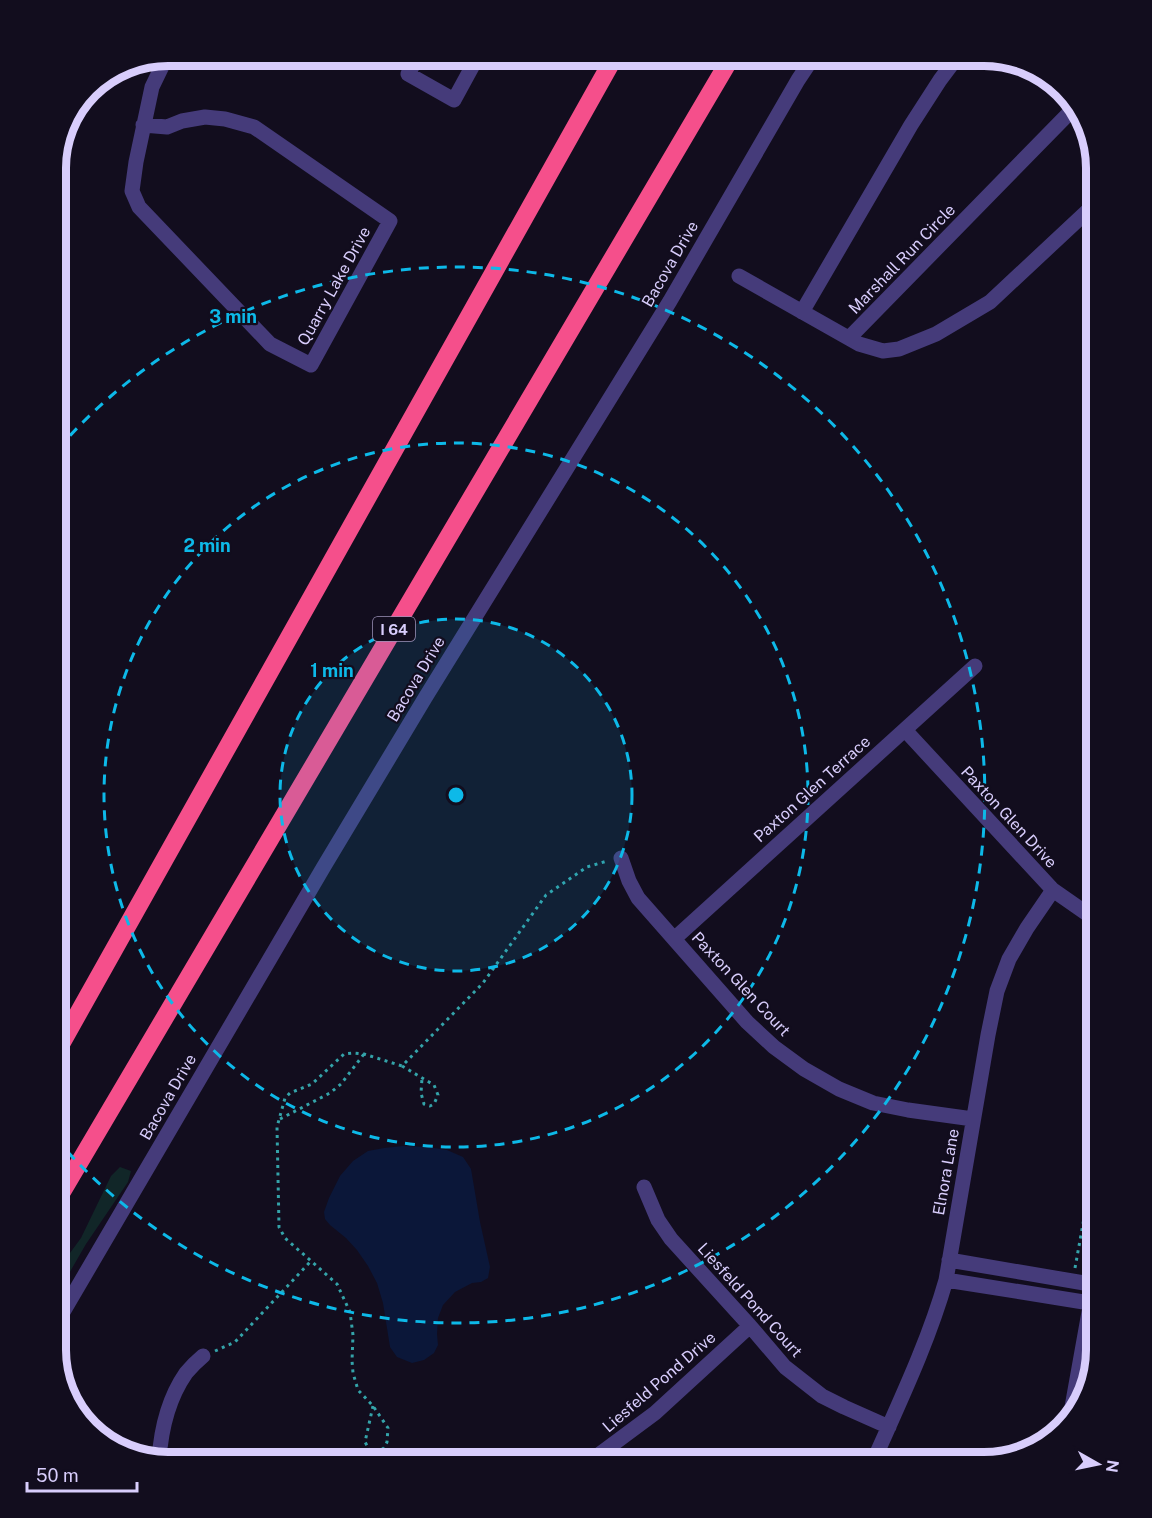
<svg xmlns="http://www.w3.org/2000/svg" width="1152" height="1518" font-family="'Public Sans',sans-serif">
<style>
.green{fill:#112628}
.water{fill:#0b1739}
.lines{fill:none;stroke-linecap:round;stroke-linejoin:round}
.path{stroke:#34a3a9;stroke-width:3;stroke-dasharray:3 4.5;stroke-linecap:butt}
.minor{stroke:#453b7a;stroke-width:15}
.highway{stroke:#f54f8b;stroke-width:18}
.ring{fill:none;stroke:#0db9e8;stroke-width:3;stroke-dasharray:10 8}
.labels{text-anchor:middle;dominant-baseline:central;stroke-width:4.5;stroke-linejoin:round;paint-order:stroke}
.shield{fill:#120d1e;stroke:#9d93b9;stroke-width:1.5}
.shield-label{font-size:15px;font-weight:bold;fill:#d8cdfc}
.street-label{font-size:16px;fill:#d8cdfc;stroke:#120d1e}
.rim{fill:none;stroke:#d8cdfc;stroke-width:8}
.centre{fill:#0db9e8;stroke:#120d1e;stroke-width:3}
.ring-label{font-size:18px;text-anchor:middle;font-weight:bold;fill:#0db9e8;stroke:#120d1e;stroke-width:4.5;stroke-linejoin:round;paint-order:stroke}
</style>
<rect width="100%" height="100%" fill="#120d1e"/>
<!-- green -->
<path class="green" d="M120 1167 131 1171 128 1182 86 1244 56 1296V1272L81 1238 111 1176Z"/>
<!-- water -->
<path class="water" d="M403 1146 428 1147 447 1150 463 1157 471 1169 480 1222 490 1267 488 1278 481 1282 472 1283 455 1292 443 1305 438 1318 437 1334 438 1345 434 1353 424 1360 412 1363 397 1357 390 1347 383 1303 377 1283 368 1266 357 1250 346 1238 330 1225 325 1219 324 1212 329 1198 340 1176 353 1161 368 1151 384 1148Z"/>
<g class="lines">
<!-- path -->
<path class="path" d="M402 1066 434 1085 438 1095 434 1104 430 1106 424 1104 421 1093 422 1078
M280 1119 330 1093 341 1084 364 1054
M1075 1268 1096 1152
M215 1351 235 1342 311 1261
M373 1406 365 1442 369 1449 376 1453 384 1448 387 1442 388 1428 373 1406 358 1390 353 1373 352 1361 353 1335 350 1312 337 1284 285 1238 279 1227 277 1127 285 1098 290 1093 312 1084 344 1054 354 1053 364 1054 402 1066 483 983 546 895 587 867 607 861
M1051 1438 1056 1420"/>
<!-- minor -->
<path class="minor" d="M418 56 408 74 454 100 478 56
M143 125 167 127 182 121 205 117 225 119 254 127 390 221 311 365 270 344 139 207 132 191 136 162 152 87 167 56
M56 198 57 196
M739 276 859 344 883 351 899 349 936 334 990 302 1096 203
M802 312 911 125 940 80 958 56
M849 338 1077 105
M905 730 1053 890 1086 913 1096 918
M621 858 629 881 638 898 747 1022 774 1047 804 1069 839 1089 873 1103 908 1110 973 1119
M674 939 975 666
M644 1187 658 1220 671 1239 750 1326 785 1367 822 1396 844 1407 889 1427
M949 1260 1096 1285
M946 1280 1096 1304
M56 1324 323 868 425 698 670 301 798 80 814 56
M1070 1418 1096 1273
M159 1460C161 1429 168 1399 186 1373 191 1367 197 1361 203 1356
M589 1462 655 1413 750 1326
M873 1462C899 1403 928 1343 946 1280L988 1035 997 991 1009 959 1027 928 1053 890"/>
<!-- highway -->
<path class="highway" d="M56 1053 615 56
M56 1202 732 56"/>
</g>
<!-- distance rings -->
<circle cx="456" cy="795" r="176" fill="#0db9e8" fill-opacity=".12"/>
<g class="ring">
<circle cx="456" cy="795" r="176"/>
<circle cx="456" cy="795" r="352"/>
<path d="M58 449A528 528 0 1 1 58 1141"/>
</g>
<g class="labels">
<!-- shield labels -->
<rect class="shield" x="373" y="617" width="42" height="24" rx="4.5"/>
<g class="shield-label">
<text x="394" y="629">I 64</text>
</g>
<!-- street labels -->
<g class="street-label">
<text transform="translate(902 259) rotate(-46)">Marshall Run Circle</text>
<text transform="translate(670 264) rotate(-60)">Bacova Drive</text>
<text transform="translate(334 286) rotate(-61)">Quarry Lake Drive</text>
<text transform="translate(416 679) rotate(-59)">Bacova Drive</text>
<text transform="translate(812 789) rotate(-42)">Paxton Glen Terrace</text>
<text transform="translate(1009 817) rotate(47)">Paxton Glen Drive</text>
<text transform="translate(741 984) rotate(47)">Paxton Glen Court</text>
<text transform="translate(168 1097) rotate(-60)">Bacova Drive</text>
<text transform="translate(946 1172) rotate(-80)">Elnora Lane</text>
<text transform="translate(750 1300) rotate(48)">Liesfeld Pond Court</text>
<text transform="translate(659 1382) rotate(-41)">Liesfeld Pond Drive</text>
</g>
</g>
<!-- crop -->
<path d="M0 0H1152V1518H0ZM168 66H984A102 102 0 0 1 1086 168V1350A102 102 0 0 1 984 1452H168A102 102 0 0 1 66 1350V168A102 102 0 0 1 168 66Z" fill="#120d1e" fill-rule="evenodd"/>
<path class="rim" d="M168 66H984A102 102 0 0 1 1086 168V1350A102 102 0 0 1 984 1452H168A102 102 0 0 1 66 1350V168A102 102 0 0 1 168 66Z"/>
<circle cx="456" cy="795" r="9" class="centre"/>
<g class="ring-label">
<text x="233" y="323">3 min</text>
<text x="207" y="552">2 min</text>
<text x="332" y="677">1 min</text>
</g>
<!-- north arrow -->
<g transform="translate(1098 1464) rotate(99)" stroke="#120d1e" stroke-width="4.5" paint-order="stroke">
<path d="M0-4.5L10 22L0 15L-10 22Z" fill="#d8cdfc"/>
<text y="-9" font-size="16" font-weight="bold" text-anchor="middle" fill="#d8cdfc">N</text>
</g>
<!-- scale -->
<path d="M27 1482v9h110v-9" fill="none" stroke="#d8cdfc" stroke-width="3"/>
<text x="36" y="1482" font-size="18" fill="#d8cdfc" stroke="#120d1e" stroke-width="4.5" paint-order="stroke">50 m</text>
</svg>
